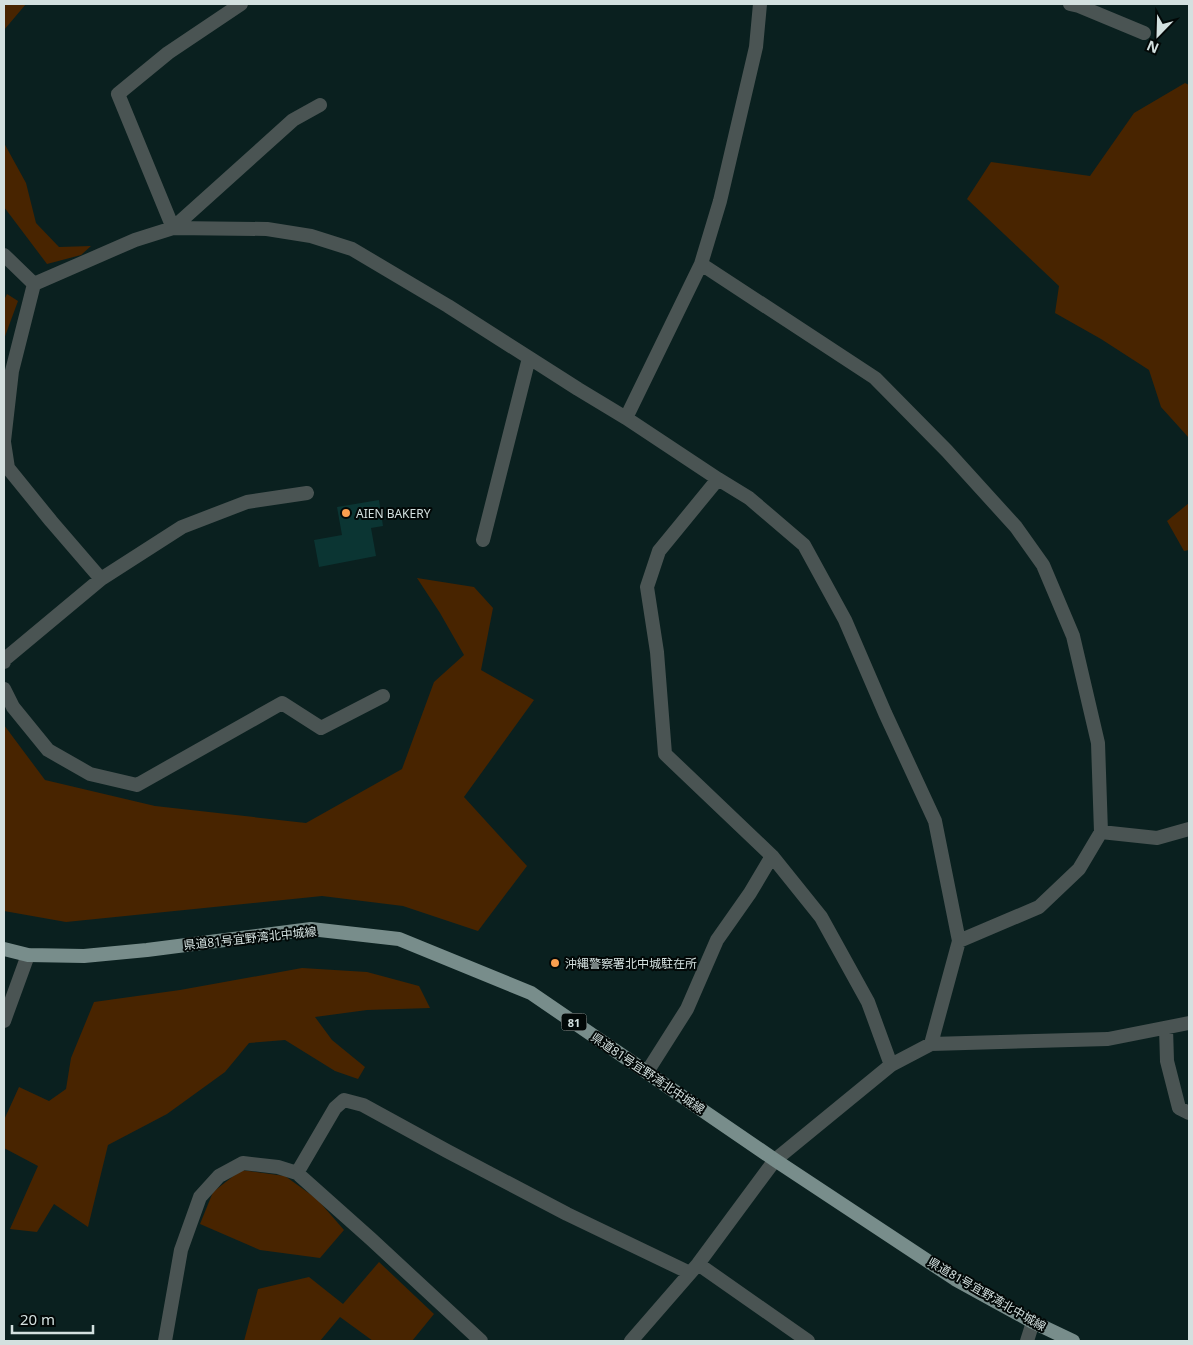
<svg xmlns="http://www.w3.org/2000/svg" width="1193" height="1345" font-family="'Noto Sans','Noto Sans JP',sans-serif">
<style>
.green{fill:#482400}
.building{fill:#0b3533}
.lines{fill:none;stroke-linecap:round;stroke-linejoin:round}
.minor{stroke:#4a5453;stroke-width:14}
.tertiary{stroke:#4a5453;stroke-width:14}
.primary{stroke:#788d8b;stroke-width:14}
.poi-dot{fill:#fa9f4f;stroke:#020807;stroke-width:2}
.labels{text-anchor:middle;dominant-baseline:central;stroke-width:4;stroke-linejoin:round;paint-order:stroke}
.shield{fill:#020807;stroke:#949f9e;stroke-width:1}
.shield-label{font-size:11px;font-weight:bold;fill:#d3e0df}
.poi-label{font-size:12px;fill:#d3e0df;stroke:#020807;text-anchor:start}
.street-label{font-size:12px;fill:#d3e0df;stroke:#020807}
</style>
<rect width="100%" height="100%" fill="#0a201f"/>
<!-- green -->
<path class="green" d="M4 4H26L4 30Z
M1185 83 1189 85V438L1161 407 1149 370 1101 339 1055 313 1059 286 967 199 991 162 1090 176 1134 113Z
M4 143 26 183 36 223 59 247 91 246 81 255 47 264 4 207Z
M7 294 18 301 4 339V300Z
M1189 503V550L1184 551 1167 521Z
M417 578 474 587 493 608 481 670 534 700 464 797 527 866 478 931 403 906 322 896 66 922 4 911V725L45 780 155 806 306 823 402 769 434 682 464 655 440 613Z
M302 968 367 972 419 986 430 1008 367 1010 315 1017 332 1040 365 1067 358 1079 335 1071 285 1040 249 1043 225 1072 167 1114 108 1145 88 1227 54 1204 37 1232 10 1229 38 1166 4 1148V1120L19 1087 49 1101 66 1089 71 1058 94 1002 180 990Z
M241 1170 285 1176 317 1199 344 1230 320 1258 260 1250 200 1224 213 1192Z
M379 1262 434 1314 412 1341H373L340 1317 320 1341H244L258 1289 309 1277 343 1304Z"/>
<!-- building -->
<path class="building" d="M379 500 383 526 371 528 376 556 319 567 314 540 342 535 337 507Z"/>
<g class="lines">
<!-- minor -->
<path class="minor" d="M1070 4 1079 6 1144 33
M173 228 118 94 168 53 241 4
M173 228 293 120 320 105
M4 255 34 284
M701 264 875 378 947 451 1016 527 1043 565 1073 636 1098 743 1101 832 1079 869 1039 907 959 941
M34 284 135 240 173 228 267 229 311 236 352 249 448 306 578 389 626 418 718 479 749 498 804 545 845 620 885 713 935 821 959 941 931 1044
M626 418 701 264 720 201 756 47 760 4
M4 441 12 371 34 284
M4 442 8 468 51 521 101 579
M718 479 659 551 647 587 657 652 665 754 772 856 821 917 868 1002 891 1065
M483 540 529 358
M4 662 5 659 101 579 182 527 247 502 307 493
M4 689 13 707 48 750 90 774 137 785 282 703 321 728 383 696
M1101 832 1157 838 1189 829
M1166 1028 1167 1061 1179 1108 1189 1113
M647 1072 687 1009 717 940 750 893 772 856
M297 1173 335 1108 344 1100 363 1105 447 1151 567 1214 690 1273
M698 1264 808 1341
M165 1341 181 1250 200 1197 219 1176 243 1163 278 1167 297 1173 371 1239 481 1341
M631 1341 698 1264 775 1160 891 1065 931 1044 1108 1039 1189 1023
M1027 1341 1033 1322"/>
<!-- tertiary -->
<path class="tertiary" d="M4 1021 28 955"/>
<!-- primary -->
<path class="primary" d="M4 949 28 955 84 956 147 950 311 929 399 939 531 993 775 1160 955 1279 1033 1322 1073 1341"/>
</g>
<!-- markers -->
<g class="poi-dot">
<circle cx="346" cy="513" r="5"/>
<circle cx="555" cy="963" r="5"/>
</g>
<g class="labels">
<!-- shield labels -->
<rect class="shield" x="561.5" y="1013.5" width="25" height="17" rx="4"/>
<g class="shield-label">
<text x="574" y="1022">81</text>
</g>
<!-- poi labels -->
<g class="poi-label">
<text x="356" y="513">AIEN BAKERY</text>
<text x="565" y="963">沖縄警察署北中城駐在所</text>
</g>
<!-- street labels -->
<g class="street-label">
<text transform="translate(250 938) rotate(-6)">県道81号宜野湾北中城線</text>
<text transform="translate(648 1073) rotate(34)">県道81号宜野湾北中城線</text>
<text transform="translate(987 1294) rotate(30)">県道81号宜野湾北中城線</text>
</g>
</g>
<!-- border -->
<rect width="1193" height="1345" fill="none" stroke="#d3e0df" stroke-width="10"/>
<!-- north arrow -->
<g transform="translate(1158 35) rotate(203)" stroke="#020807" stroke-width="4" paint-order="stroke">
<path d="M0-4L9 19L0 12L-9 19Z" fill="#d3e0df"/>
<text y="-8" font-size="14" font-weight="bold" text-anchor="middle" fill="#d3e0df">N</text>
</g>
<!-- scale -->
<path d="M12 1325v8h81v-8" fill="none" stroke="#d3e0df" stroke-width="2.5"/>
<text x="20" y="1325" font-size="15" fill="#d3e0df" stroke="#020807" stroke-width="4" paint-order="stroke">20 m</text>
</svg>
